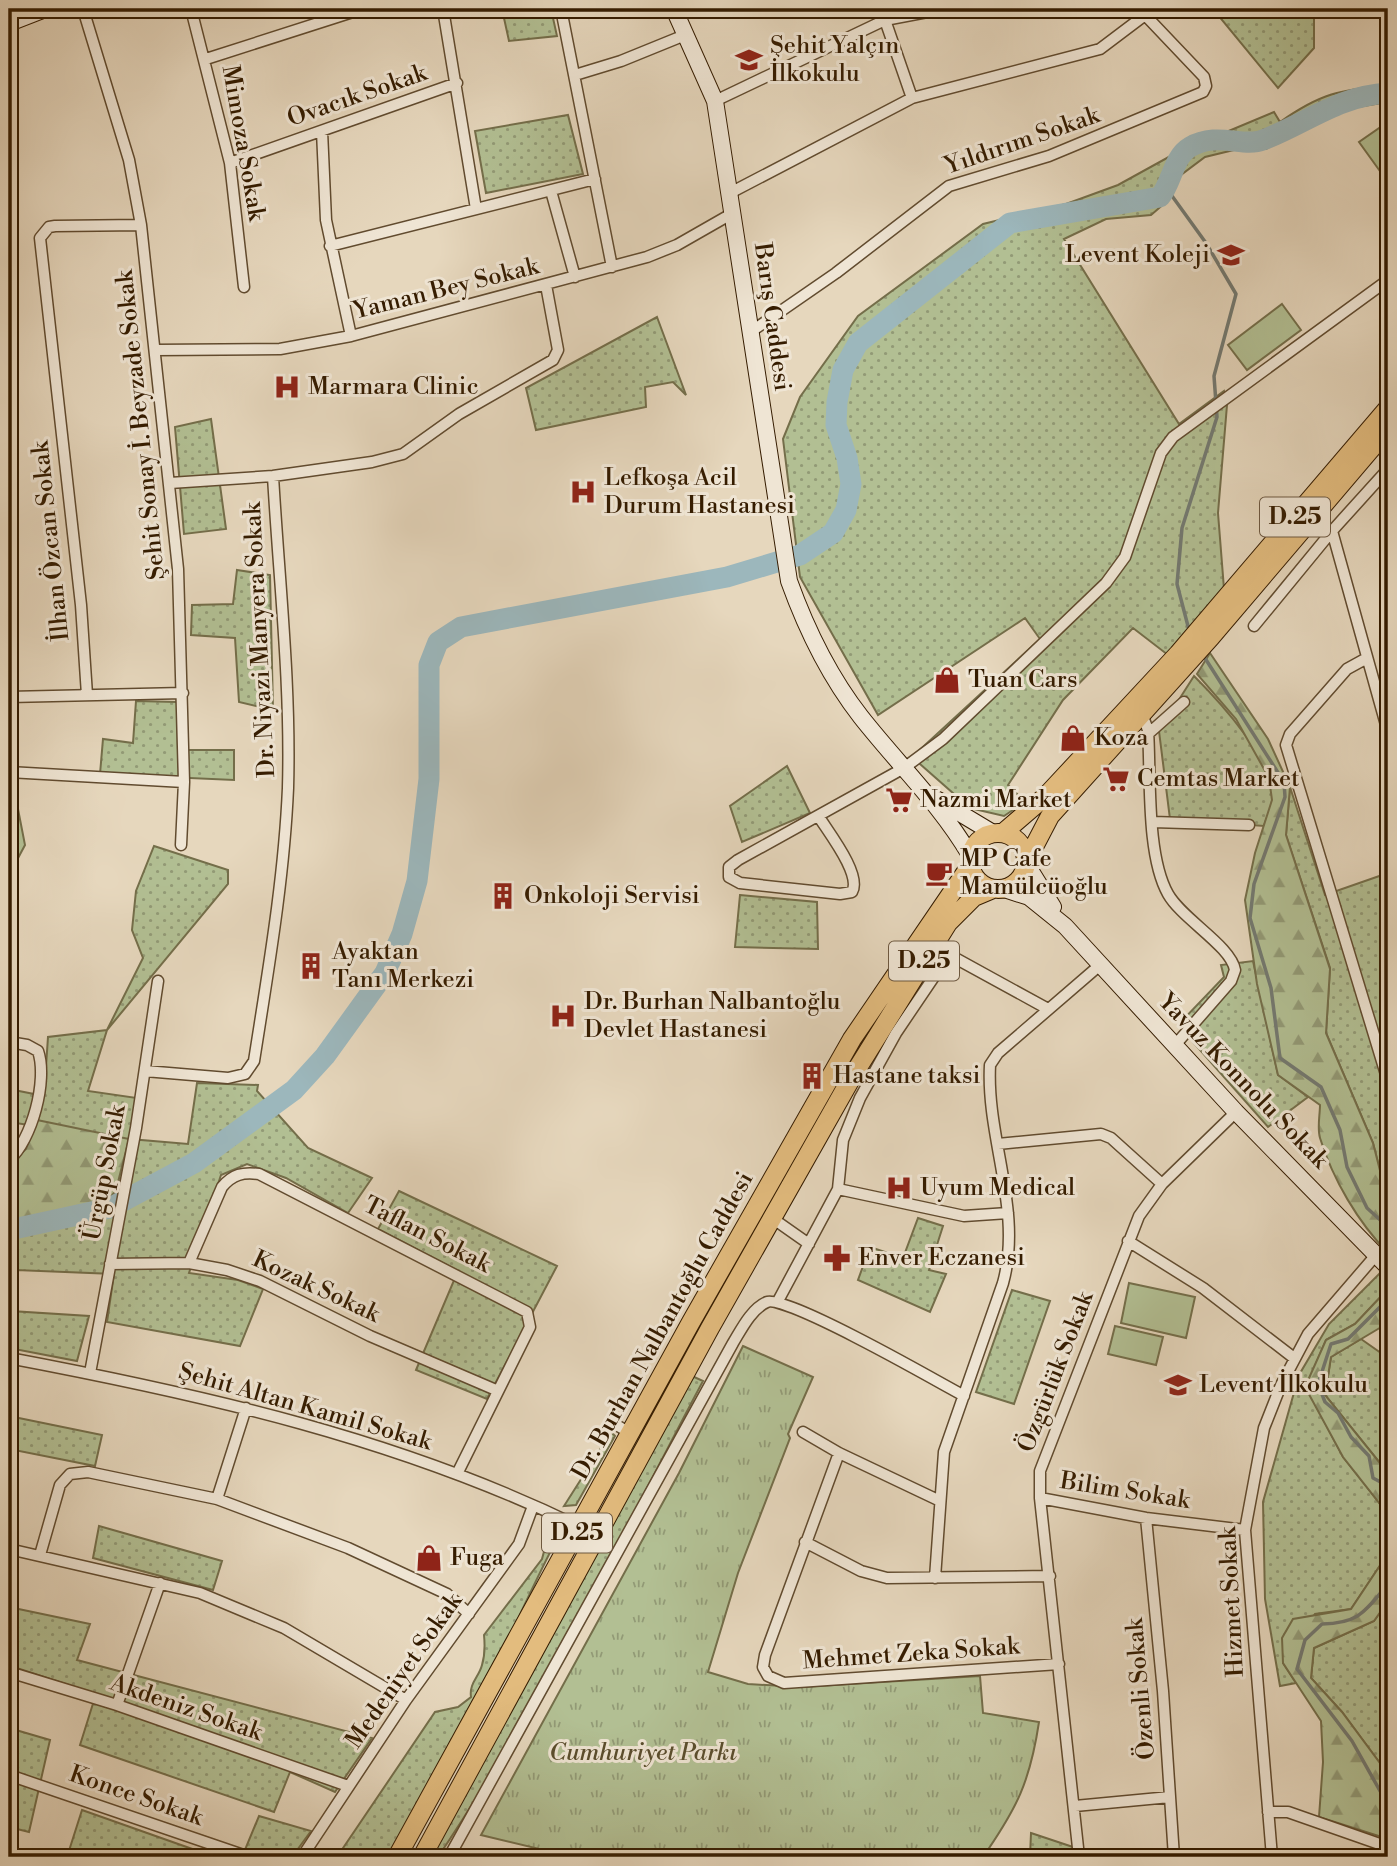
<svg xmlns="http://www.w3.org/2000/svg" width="1397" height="1866" font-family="'Libre Bodoni',serif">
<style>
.grass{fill:url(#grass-dots);stroke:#746e4a;stroke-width:2}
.forest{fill:url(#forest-firs);stroke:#746e4a;stroke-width:2}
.park{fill:url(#park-tufts);stroke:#746e4a;stroke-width:2}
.pitch{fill:#b2bf93;stroke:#746e4a;stroke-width:2}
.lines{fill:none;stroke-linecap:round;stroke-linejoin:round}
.stream{stroke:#737971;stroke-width:3.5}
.river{stroke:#9cb7bc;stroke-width:21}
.street-casing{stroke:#614b2f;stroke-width:13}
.secondary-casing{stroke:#351c00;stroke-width:18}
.primary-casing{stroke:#351c00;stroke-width:20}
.street{stroke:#efe5d4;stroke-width:10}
.secondary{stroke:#efe5d4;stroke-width:16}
.primary{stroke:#e3bc7e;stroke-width:18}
.labels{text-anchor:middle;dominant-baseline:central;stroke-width:6;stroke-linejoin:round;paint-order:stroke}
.shield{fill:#efe5d4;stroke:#6d5840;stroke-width:2}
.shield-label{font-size:23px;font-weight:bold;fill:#351c00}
.poi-label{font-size:24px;fill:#351c00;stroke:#efe5d4;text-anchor:start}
.street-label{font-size:24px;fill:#351c00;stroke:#efe5d4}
.park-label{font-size:24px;font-style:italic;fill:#5a4d2c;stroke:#efe5d4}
</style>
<defs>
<pattern id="grass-dots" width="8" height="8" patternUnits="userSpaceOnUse" patternTransform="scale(1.75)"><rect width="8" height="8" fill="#b2bf93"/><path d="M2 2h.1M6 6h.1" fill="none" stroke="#929a76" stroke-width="1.8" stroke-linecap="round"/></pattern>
<pattern id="forest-firs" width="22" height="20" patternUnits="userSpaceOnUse" patternTransform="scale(1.75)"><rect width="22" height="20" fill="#b2bf93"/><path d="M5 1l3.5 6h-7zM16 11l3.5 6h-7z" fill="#929a76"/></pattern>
<pattern id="park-tufts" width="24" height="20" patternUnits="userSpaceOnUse" patternTransform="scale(1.75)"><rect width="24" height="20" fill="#b2bf93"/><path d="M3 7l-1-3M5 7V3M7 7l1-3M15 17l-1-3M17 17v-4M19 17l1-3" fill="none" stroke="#929a76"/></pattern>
</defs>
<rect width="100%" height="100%" fill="#e6d7bd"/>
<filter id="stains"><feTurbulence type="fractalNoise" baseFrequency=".00286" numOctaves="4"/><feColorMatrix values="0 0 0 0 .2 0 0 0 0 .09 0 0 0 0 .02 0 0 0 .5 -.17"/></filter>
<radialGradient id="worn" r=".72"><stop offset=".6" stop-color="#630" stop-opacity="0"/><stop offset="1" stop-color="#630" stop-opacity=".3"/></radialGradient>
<!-- grass -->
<path class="grass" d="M502 9H551L557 36 509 41Z
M1213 9H1314V48L1278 88Z
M1388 85V102L1340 110 1310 122 1266 149H1238L1205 157 1177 178 1165 203 1151 215 1106 219 1064 239 1179 424 1224 391 1227 405 1218 513 1224 589 1168 655 1133 628 1063 700 1008 785 1025 802 1004 816 970 808 912 757 1040 639 1025 618 878 715 800 577 783 439 800 397 858 316 983 224 1066 204 1118 185 1176 153 1274 112 1280 122C1321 93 1340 90 1388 85Z
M568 115 583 174 486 193 475 131Z
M657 317 686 395 673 382 645 387 646 407 536 430 526 388Z
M211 419 226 529 184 534 175 427Z
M237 570 270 575 273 710 239 702 235 638 191 635 192 605 233 604Z
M1194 676C1220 702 1275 761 1272 800 1272 808 1266 818 1264 826L1170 819 1159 731Z
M136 701 177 702 178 750H234V780L100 774 103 739 133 743Z
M787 766 810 813 742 842 730 806Z
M1290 787 1325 895 1388 873V1202L1373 1143 1326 1033 1330 968 1286 835Z
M9 788 18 809 25 845 9 875Z
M154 846 228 870V884L107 1030 88 1091 137 1098 130 1139 188 1144 197 1083 258 1085 257 1091 308 1148 372 1178 348 1213 286 1178 247 1164 221 1175 189 1273 238 1280 263 1289 240 1346 107 1322 114 1274 16 1270 11 1311 89 1316 77 1361 9 1348V1225L107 1202 35 1126 9 1122V1089L44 1096 48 1037 107 1030 143 958 132 930 136 891Z
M740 895 817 902 818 949 735 947Z
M1253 961 1278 1075 1308 1097 1268 1127 1178 1025 1224 977 1221 965Z
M399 1191 557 1266 487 1399 416 1370 458 1271 378 1229Z
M918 1218 943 1226 929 1270 946 1274 930 1312 858 1280 870 1247 903 1258Z
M1381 1272 1388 1283V1289L1355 1324 1326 1340 1306 1387 1343 1457 1388 1514 1387 1555 1351 1609 1315 1614 1283 1663 1296 1683 1280 1686 1265 1599 1263 1502 1299 1375 1329 1324Z
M1012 1290 1050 1301 1014 1404 976 1392Z
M1361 1339 1388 1358V1473L1325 1395 1331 1357Z
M692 1376 703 1381C618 1541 539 1707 438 1857H427Z
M9 1416 102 1435 95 1466 9 1449Z
M611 1432 615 1436 576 1505 564 1506Z
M553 1518 560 1533C503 1641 461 1762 385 1857H337L435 1712 458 1707 471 1697C469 1683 479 1677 482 1665 485 1655 485 1645 484 1635L542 1559Z
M99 1526 222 1561 213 1590 93 1558Z
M1388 1601V1774L1342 1712 1311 1678 1314 1648 1374 1621Z
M9 1607 90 1624 77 1660 372 1738 335 1792 290 1772 274 1812 80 1745 96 1694 17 1668 9 1672Z
M9 1728 50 1740 29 1832 9 1827Z
M82 1810 215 1857H67Z
M259 1816 311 1831 292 1857H242Z
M1031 1833 1103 1857H1030Z"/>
<!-- forest -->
<path class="forest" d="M1210 653 1268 739 1290 787 1286 835 1330 969 1326 1033 1373 1143 1388 1202V1253C1358 1222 1333 1180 1320 1138 1317 1128 1320 1115 1320 1105L1278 1075 1257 984 1245 900 1255 853 1272 800 1269 778 1236 719 1197 674Z
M37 1120 129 1139 116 1190 107 1202 9 1225V1165L26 1149Z
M1388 1289V1323L1331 1357 1325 1395 1388 1473V1514L1343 1457 1305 1387 1326 1340 1355 1324Z
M1388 1547V1601L1374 1621 1314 1648 1311 1678 1342 1712 1388 1774V1839L1319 1817 1323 1762 1321 1721 1283 1663 1282 1638 1293 1619 1351 1609 1387 1555Z"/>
<!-- park -->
<path class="park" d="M743 1346 813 1377 788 1434 790 1438 738 1573 708 1672 748 1684 801 1687 980 1676 983 1713 1039 1722C1030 1782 1017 1808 983 1857H573L481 1835 679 1473Z"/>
<!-- pitch -->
<path class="pitch" d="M1385 124 1388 129V170L1382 174 1359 142Z
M1282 304 1301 330 1247 370 1228 345Z
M1129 1283 1195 1297 1186 1338 1121 1323Z
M1115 1326 1163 1337 1156 1365 1108 1354Z"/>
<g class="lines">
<!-- stream -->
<path class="stream" d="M1167 189 1206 243 1236 294 1214 376 1217 417 1182 528 1177 584 1189 630
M1203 655 1284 782 1285 797 1254 884 1250 918 1271 988 1280 1058 1321 1087 1340 1130 1347 1167 1367 1208 1388 1227
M1388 1299 1348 1339 1331 1344 1318 1384 1325 1402 1338 1413 1351 1437 1369 1456 1373 1478 1388 1486
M1388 1584C1365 1611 1360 1623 1322 1624L1305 1640 1297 1669 1352 1741 1384 1798 1388 1800"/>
<!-- river -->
<path class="river" d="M9 1230 110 1208 194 1163 294 1090 325 1056 385 973 402 934 417 881 429 779V665L438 642 461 627 727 577 800 555 833 533 846 510 851 484 847 458 836 425 837 402 843 370 858 343 1010 223 1160 197C1172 183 1173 157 1190 147 1217 131 1243 148 1263 140 1307 123 1338 96 1388 93"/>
<defs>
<path id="street" d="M83 9 129 160 141 225 178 569 184 782 181 845
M191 9 230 163 244 287
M443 9 476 209
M561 9 612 267
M885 20 912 98
M206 59 362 9
M575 75 621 61 685 35
M715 101 885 20 943 9
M322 131 326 220 351 336
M230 163 457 83
M551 191 575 277
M730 193 912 98 1100 49 1153 9
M330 246 595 179
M752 331 836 273 949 186 1049 156 1203 92 1206 86 1204 77 1147 17
M155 350 280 349 351 336 647 257 677 245 733 213
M170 483 273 476 372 462 403 454 459 414 553 360 558 350 546 285
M1332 531 1388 732
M1254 626 1332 531 1388 469
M1367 658 1347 669 1290 734 1286 745 1388 1081
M87 695 81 605 40 238 49 227 55 226 141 225
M9 697 183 693
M1142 714 1148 730C1151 776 1146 855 1168 894 1182 919 1231 946 1235 970L1231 981 1176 1044
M1148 734 1184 702
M9 772 184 782
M819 817C829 833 862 875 852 892L840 894 740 883 729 877V867L738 860 904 768 943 739 1106 583 1125 557 1161 453 1173 437 1388 280
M1153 822 1249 825
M9 1042 27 1045 38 1051C48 1080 32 1140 9 1160
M145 1071 228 1078 245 1074 254 1061C268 971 284 880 288 788 291 684 279 580 273 476
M998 1144 1101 1134 1111 1138 1162 1184
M838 1189 964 1216 1008 1213
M772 1218 809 1244
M1128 1241 1203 1288 1294 1358
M189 1263 222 1187C233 1174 243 1172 259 1174L527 1312 530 1327 457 1474
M110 1264 189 1263 227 1270 260 1281 370 1336 496 1390
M778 1301 838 1189 843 1140 860 1098 896 1033 944 962 955 958 1048 1009
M9 1358C205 1395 400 1439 580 1527
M90 1373 136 1128 158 981
M613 1423 630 1433
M803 1432 839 1453 938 1500
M839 1453 765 1655 763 1667 768 1676 784 1683 1059 1664
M1040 1498 1146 1518 1245 1530
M217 1499 246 1408
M1146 1518 1163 1691 1174 1857
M805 1542 861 1571 887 1578 1050 1576
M9 1549 200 1593 284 1628 406 1700
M40 1555 60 1485 70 1474 88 1472 217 1499 348 1548 447 1594 469 1614
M935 1578 944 1452 1003 1283C1023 1210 986 1138 990 1065L998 1053 1100 965
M9 1672 117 1705 348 1786
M117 1705 160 1583
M9 1775 249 1857
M1075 1806 1170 1797
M1268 1812H1288L1388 1847
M302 1857 406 1700 519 1544 533 1506
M449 1857 733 1343C741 1330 751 1309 767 1302 785 1294 939 1382 964 1396
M1079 1857 1040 1498V1471L1139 1216 1162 1184 1236 1112
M1272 1857 1245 1530 1264 1428 1281 1385 1308 1334 1376 1255"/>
<path id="secondary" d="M674 9 715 101 789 581C807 631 829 676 861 717 898 764 940 804 970 855
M9 23 45 9
M938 800 993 833
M1027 865 1053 907
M1004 889 1029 897 1065 926 1236 1112 1388 1267"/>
<path id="primary" d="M1004 832 1046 796 1178 654 1388 408
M970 861a28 28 0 1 1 56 0a28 28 0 1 1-56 0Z
M1027 860 1050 816 1211 637 1388 429
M397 1857 691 1322 852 1039 970 866
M422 1857 710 1328 852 1077 948 923 974 897 993 889"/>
</defs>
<!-- street casing -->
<use href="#street" class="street-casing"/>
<!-- secondary casing -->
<use href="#secondary" class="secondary-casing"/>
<!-- primary casing -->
<use href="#primary" class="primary-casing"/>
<!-- street -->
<use href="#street" class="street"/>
<!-- secondary -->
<use href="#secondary" class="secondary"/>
<!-- primary -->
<use href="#primary" class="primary"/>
</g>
<!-- icons -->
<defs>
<symbol id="school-bare" viewBox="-9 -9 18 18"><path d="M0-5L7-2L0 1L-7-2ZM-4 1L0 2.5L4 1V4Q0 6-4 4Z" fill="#8f2418" stroke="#efe5d4" stroke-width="2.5" paint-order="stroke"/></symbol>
<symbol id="university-bare" viewBox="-9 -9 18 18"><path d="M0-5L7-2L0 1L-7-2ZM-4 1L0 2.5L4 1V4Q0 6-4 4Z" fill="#8f2418" stroke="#efe5d4" stroke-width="2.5" paint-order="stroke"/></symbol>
<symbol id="hospital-bare" viewBox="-9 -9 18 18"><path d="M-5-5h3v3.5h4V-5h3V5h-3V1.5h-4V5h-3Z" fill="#8f2418" stroke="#efe5d4" stroke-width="2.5" paint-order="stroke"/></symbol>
<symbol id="shop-bare" viewBox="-9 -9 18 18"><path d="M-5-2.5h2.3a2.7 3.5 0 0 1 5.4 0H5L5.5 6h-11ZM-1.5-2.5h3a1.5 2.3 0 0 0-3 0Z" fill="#8f2418" stroke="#efe5d4" stroke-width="2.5" paint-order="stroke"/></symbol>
<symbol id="supermarket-bare" viewBox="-9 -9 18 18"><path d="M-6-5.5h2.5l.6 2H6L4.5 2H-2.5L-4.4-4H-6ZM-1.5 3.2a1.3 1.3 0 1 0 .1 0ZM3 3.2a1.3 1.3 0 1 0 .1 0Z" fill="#8f2418" stroke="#efe5d4" stroke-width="2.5" paint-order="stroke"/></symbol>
<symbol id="cafe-bare" viewBox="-9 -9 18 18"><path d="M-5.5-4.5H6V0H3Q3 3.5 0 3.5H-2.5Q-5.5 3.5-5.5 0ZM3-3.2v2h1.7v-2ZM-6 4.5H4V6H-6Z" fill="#8f2418" stroke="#efe5d4" stroke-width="2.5" paint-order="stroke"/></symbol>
<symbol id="building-bare" viewBox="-9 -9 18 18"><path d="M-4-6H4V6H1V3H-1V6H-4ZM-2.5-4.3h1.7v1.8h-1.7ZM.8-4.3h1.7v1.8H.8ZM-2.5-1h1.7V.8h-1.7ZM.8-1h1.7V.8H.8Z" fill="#8f2418" stroke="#efe5d4" stroke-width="2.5" paint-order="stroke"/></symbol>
<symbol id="pharmacy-bare" viewBox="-9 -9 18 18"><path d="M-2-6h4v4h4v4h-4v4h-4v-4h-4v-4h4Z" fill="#8f2418" stroke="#efe5d4" stroke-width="2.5" paint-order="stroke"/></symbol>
</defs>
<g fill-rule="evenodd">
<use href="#school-bare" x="730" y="41" width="38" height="38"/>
<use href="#university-bare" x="1212" y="236" width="38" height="38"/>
<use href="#hospital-bare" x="268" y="368" width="38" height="38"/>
<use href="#hospital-bare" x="564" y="473" width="38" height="38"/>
<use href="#shop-bare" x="928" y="661" width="38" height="38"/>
<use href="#shop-bare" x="1054" y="719" width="38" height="38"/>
<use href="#supermarket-bare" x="1097" y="760" width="38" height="38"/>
<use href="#supermarket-bare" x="880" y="781" width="38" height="38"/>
<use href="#cafe-bare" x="920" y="854" width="38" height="38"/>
<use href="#building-bare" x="484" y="877" width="38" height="38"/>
<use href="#building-bare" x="292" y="947" width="38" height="38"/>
<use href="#hospital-bare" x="544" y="997" width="38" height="38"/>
<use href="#building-bare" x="793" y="1057" width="38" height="38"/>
<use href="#hospital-bare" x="880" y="1169" width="38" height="38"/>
<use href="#pharmacy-bare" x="818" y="1239" width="38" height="38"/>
<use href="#school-bare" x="1159" y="1366" width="38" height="38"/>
<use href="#shop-bare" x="410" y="1539" width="38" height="38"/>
</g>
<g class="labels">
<!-- shield labels -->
<g class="shield">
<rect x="1260" y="497.5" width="70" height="39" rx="5"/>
<rect x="889" y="941.5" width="70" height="39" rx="5"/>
<rect x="542" y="1513.5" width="70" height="39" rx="5"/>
</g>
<g class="shield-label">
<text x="1295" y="517">D.25</text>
<text x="924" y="961">D.25</text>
<text x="577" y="1533">D.25</text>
</g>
<!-- poi labels -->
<g class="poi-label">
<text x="770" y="46">Şehit Yalçın<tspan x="770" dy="28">İlkokulu</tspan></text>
<text x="1210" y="255" text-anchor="end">Levent Koleji</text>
<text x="308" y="387">Marmara Clinic</text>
<text x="604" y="478">Lefkoşa Acil<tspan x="604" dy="28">Durum Hastanesi</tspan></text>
<text x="968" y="680">Tuan Cars</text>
<text x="1094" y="738">Koza</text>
<text x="1137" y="779">Cemtas Market</text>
<text x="920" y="800">Nazmi Market</text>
<text x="960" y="859">MP Cafe<tspan x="960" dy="28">Mamülcüoğlu</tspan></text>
<text x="524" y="896">Onkoloji Servisi</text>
<text x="332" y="952">Ayaktan<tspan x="332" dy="28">Tanı Merkezi</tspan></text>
<text x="584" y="1002">Dr. Burhan Nalbantoğlu<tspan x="584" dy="28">Devlet Hastanesi</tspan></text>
<text x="833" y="1076">Hastane taksi</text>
<text x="920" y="1188">Uyum Medical</text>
<text x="858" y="1258">Enver Eczanesi</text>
<text x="1199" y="1385">Levent İlkokulu</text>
<text x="450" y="1558">Fuga</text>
</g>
<!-- street labels -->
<g class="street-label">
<text transform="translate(357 96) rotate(-19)">Ovacık Sokak</text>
<text transform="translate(1022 141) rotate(-19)">Yıldırım Sokak</text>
<text transform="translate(243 143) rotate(80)">Mimoza Sokak</text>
<text transform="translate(446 289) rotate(-14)">Yaman Bey Sokak</text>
<text transform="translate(772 317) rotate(82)">Barış Caddesi</text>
<text transform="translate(141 425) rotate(-96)">Şehit Sonay İ. Beyzade Sokak</text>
<text transform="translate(51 541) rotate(-96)">İlhan Özcan Sokak</text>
<text transform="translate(260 640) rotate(-93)">Dr. Niyazi Manyera Sokak</text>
<text transform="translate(1243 1081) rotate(46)">Yavuz Konnolu Sokak</text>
<text transform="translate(105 1173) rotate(-79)">Ürgüp Sokak</text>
<text transform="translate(427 1235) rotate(27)">Taflan Sokak</text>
<text transform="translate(316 1287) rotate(25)">Kozak Sokak</text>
<text transform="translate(663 1326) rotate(-61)">Dr. Burhan Nalbantoğlu Caddesi</text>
<text transform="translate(1056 1372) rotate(-69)">Özgürlük Sokak</text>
<text transform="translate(305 1407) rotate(16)">Şehit Altan Kamil Sokak</text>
<text transform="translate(1125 1491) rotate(9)">Bilim Sokak</text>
<text transform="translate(1232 1602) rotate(-93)">Hizmet Sokak</text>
<text transform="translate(911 1654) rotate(-4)">Mehmet Zeka Sokak</text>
<text transform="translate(404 1671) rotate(-55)">Medeniyet Sokak</text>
<text transform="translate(1141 1689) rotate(-95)">Özenli Sokak</text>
<text transform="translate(186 1708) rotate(19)">Akdeniz Sokak</text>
<text transform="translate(136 1796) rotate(19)">Konce Sokak</text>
</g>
<!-- park labels -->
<g class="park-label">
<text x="643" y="1753">Cumhuriyet Parkı</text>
</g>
</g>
<!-- margin -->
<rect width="1397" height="1866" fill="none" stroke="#e6d7bd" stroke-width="35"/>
<rect x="10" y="10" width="1376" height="1845" fill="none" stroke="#351c00" stroke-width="3.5"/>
<rect x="18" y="18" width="1362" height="1831" fill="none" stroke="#351c00" stroke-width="2"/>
<rect width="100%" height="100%" filter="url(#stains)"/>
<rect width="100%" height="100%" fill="url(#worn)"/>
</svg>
